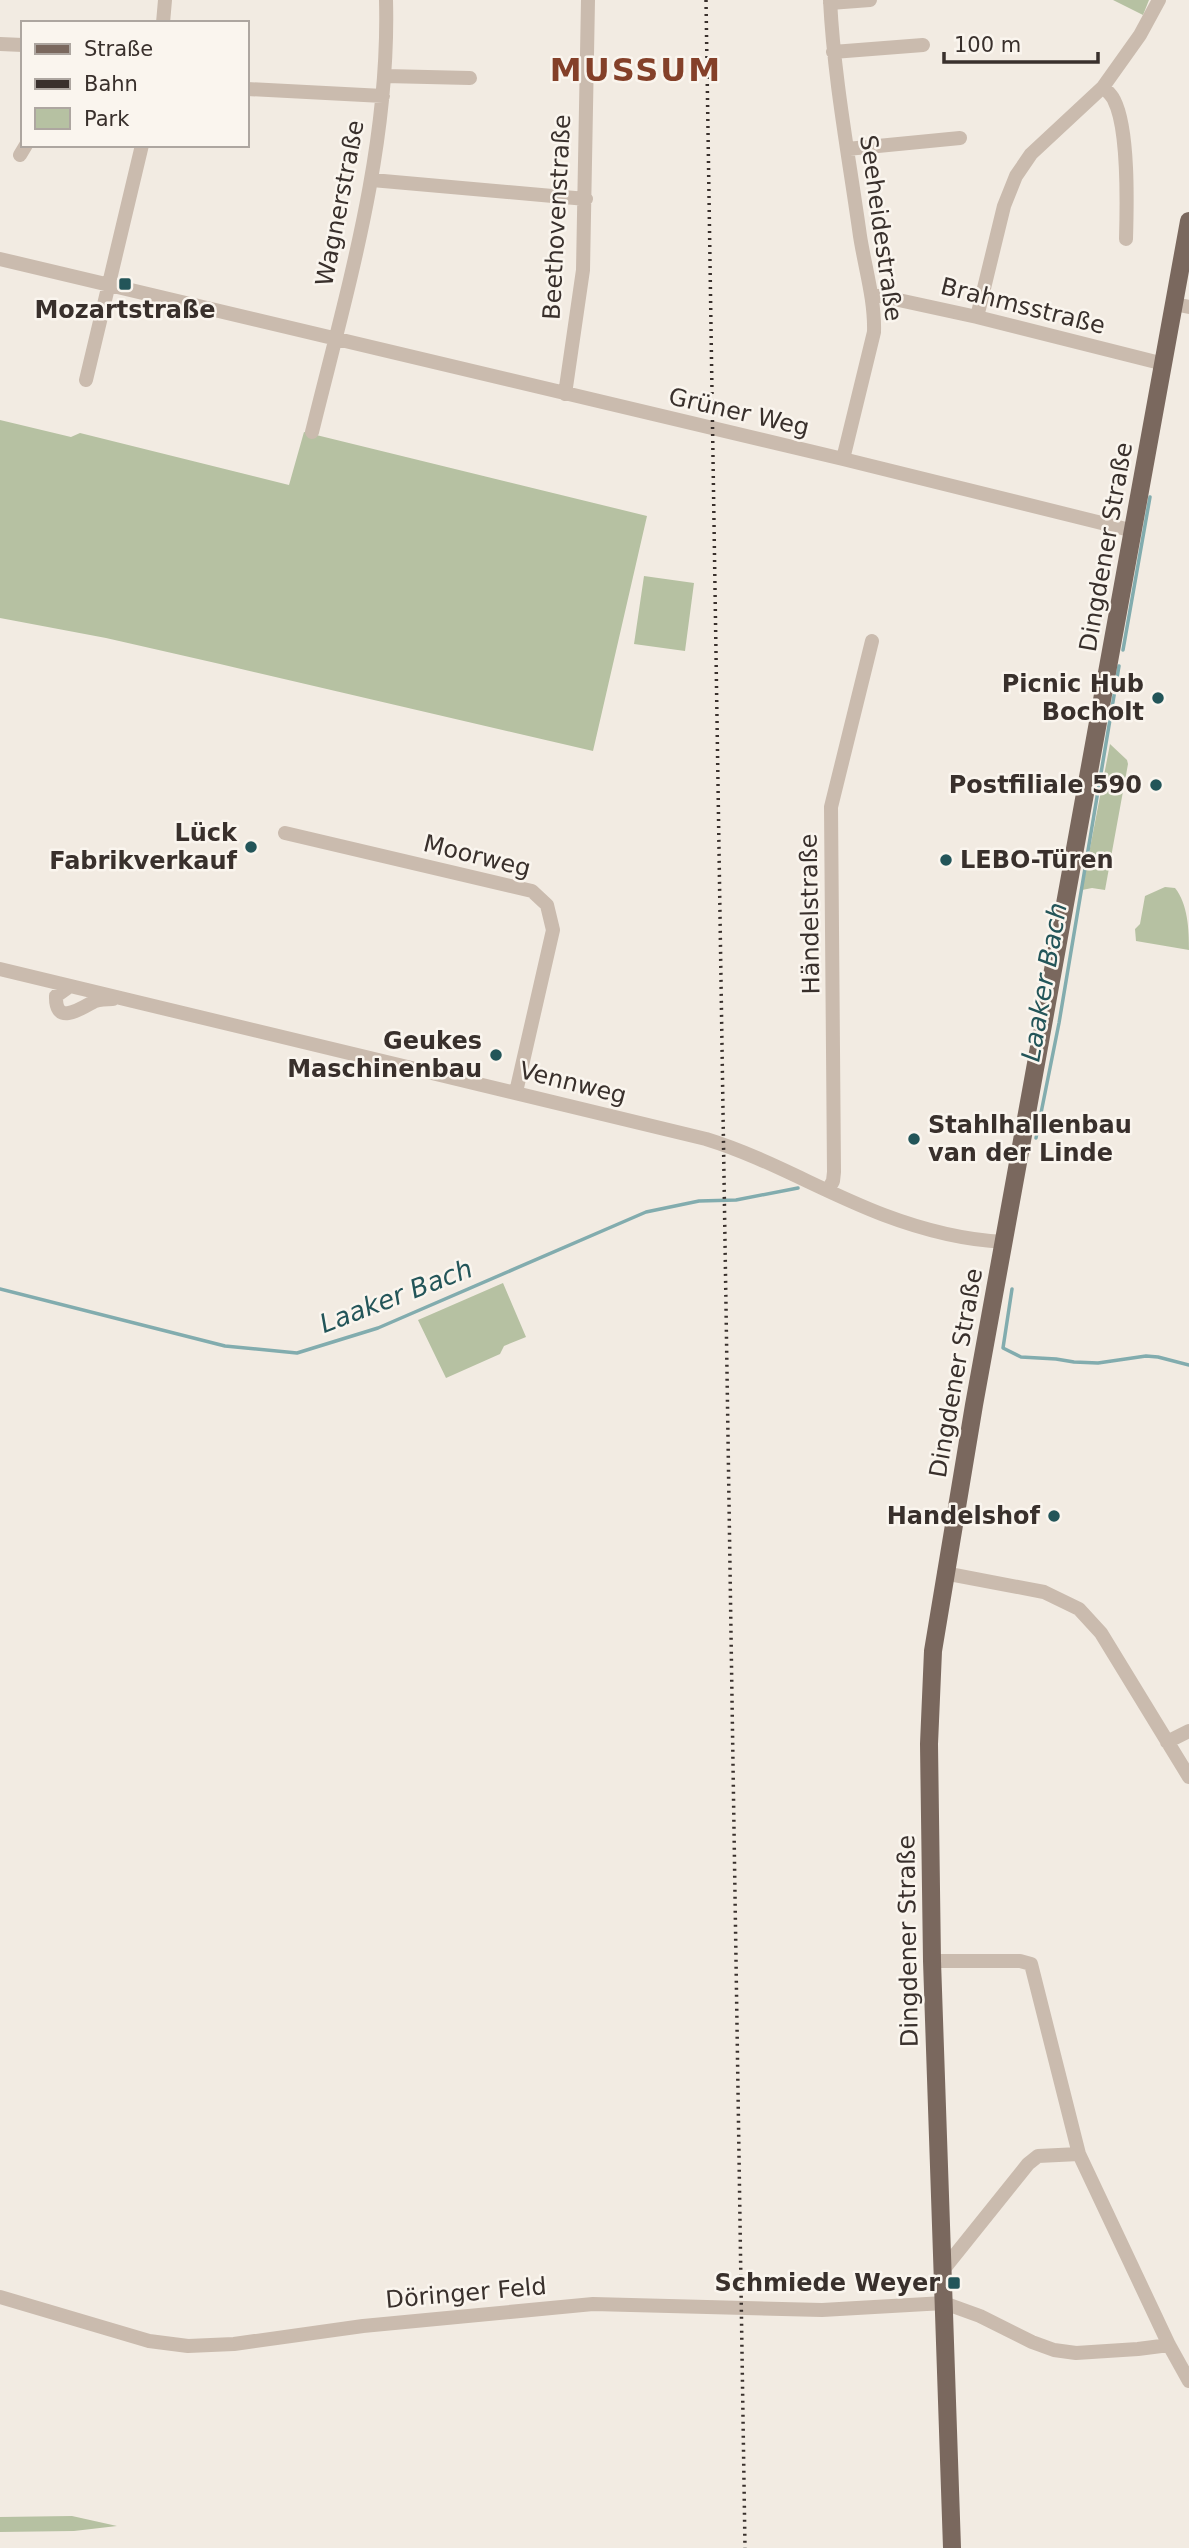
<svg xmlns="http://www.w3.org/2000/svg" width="1189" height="2548" font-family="'DejaVu Sans',sans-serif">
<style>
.green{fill:#b6c1a2}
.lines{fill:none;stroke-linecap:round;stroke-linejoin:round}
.stream{stroke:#82acae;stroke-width:3.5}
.minor{stroke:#cabbae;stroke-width:14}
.major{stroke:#7a685e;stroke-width:18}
.rail{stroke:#39302c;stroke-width:3.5;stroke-dasharray:2 5;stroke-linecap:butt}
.poi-dot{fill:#235559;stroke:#faf5ee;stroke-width:2.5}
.labels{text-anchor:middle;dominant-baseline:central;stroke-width:5;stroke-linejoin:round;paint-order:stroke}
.street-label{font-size:24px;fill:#39302c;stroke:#faf5ee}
.poi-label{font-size:24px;font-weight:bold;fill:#39302c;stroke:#faf5ee;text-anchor:end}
.water-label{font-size:26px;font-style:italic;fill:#235559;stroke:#faf5ee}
.district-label{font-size:32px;font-weight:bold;letter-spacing:2px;fill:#844029;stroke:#faf5ee}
</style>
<rect width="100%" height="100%" fill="#f2ebe2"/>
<!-- green -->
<path class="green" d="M1113 0H1149L1143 15Z
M0 420 71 437 80 433 289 485 304 432 647 516 593 751 220 664 106 638 0 618Z
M644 576 694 583 685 651 634 644Z
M1110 744 1127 760 1128 764 1105 890 1092 888 1082 890Z
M1165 887 1175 888C1188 904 1189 930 1189 950L1136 941 1135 929 1140 924 1145 896Z
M503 1283 526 1337 504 1346 500 1354 446 1378 418 1320Z
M72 2516 117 2526 74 2531 0 2532V2517Z"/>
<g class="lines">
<!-- stream -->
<path class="stream" d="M1123 650 1150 497
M1036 1138 1059 1023 1119 666
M0 1289 225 1346 297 1353 378 1328 646 1212 699 1201 736 1200 798 1188
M1012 1289 1003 1348 1021 1357 1056 1359 1074 1362 1098 1363 1146 1356 1158 1357 1189 1365"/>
<!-- minor -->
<path class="minor" d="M830 0C834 79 849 157 860 236 865 268 875 300 874 332L843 459
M830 3 870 0
M163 23 165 0
M0 44 23 45
M833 52 923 45
M385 76 470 78
M1103 87 1140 35 1159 0
M247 89 383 96
M847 149 960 138
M20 155 26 145
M372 180 586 199
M0 259 843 459 1134 531
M871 294 977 317 1164 364
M1174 304 1189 307
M977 317 1004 206 1016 176 1031 154 1103 87C1107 91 1112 95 1114 100 1129 129 1127 205 1126 239
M86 380 142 145
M565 394 583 270 588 0
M312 432C347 290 390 148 386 0
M285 833 532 891 547 905 553 930 516 1092
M0 969 706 1139C768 1158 823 1192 884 1215 921 1229 965 1240 1004 1242
M70 986 56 996C55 1028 83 1007 95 1001 101 999 107 999 113 999
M828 1190 833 1181 834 1172 831 807 872 641
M944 1573 1044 1592 1079 1609 1101 1633 1189 1777
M1167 1742 1189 1731
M932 1961H1020L1031 1964 1079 2154 1169 2345 1189 2381
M943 2270 1028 2164 1038 2156 1079 2154
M0 2297 149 2341 188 2346 234 2344 363 2326 593 2304 822 2310 944 2303 980 2316 1032 2342 1054 2350 1076 2353 1138 2349 1169 2345"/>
<!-- major -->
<path class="major" d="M952 2548 932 1961 929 1744 933 1651 974 1405 1189 221"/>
<!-- rail -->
<path class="rail" d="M706 0 745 2548"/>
</g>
<!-- markers -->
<g class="poi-dot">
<rect x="118" y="277" width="14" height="14" rx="3.5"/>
<circle cx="1158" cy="698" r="7"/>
<circle cx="1156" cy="785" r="7"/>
<circle cx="251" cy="847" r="7"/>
<circle cx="946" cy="860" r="7"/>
<circle cx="496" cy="1055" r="7"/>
<circle cx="914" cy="1139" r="7"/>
<circle cx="1054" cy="1516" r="7"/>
<rect x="947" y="2276" width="14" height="14" rx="3.5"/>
</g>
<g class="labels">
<!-- street labels -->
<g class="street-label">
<text transform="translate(340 203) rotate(-79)">Wagnerstraße</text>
<text transform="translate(557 217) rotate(-87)">Beethovenstraße</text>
<text transform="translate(881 228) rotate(82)">Seeheidestraße</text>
<text transform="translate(1023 306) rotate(14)">Brahmsstraße</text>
<text transform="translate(739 412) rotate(13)">Grüner Weg</text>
<text transform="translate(1106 547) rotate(-80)">Dingdener Straße</text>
<text transform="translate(477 856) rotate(14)">Moorweg</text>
<text transform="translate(810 914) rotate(-91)">Händelstraße</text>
<text transform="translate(573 1083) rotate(14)">Vennweg</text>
<text transform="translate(956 1373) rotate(-80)">Dingdener Straße</text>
<text transform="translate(908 1941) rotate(-91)">Dingdener Straße</text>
<text transform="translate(466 2293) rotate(-5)">Döringer Feld</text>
</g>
<!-- poi labels -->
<g class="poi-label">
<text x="125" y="310" text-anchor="middle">Mozartstraße</text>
<text x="1144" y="684">Picnic Hub<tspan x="1144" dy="28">Bocholt</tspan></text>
<text x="1142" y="785">Postfiliale 590</text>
<text x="237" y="833">Lück<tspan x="237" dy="28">Fabrikverkauf</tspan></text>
<text x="960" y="860" text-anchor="start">LEBO-Türen</text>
<text x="482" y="1041">Geukes<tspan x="482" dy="28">Maschinenbau</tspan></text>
<text x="928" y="1125" text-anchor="start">Stahlhallenbau<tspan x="928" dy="28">van der Linde</tspan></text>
<text x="1040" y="1516">Handelshof</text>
<text x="940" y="2283">Schmiede Weyer</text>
</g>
<!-- water labels -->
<g class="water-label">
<text transform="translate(1044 982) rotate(-80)">Laaker Bach</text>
<text transform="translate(396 1296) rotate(-21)">Laaker Bach</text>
</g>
<!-- district labels -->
<g class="district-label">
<text x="636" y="70">MUSSUM</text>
</g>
</g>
<!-- legend -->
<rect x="21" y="21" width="228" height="126" fill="#faf5ee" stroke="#ada6a0" stroke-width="2"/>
<rect x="35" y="44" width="35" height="10" fill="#7a685e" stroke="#ada6a0" stroke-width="2"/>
<text x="84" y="56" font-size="21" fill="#39302c">Straße</text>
<rect x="35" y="79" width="35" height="10" fill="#39302c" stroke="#ada6a0" stroke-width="2"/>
<text x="84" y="91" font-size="21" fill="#39302c">Bahn</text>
<rect x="35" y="108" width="35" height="21" fill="#b6c1a2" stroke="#ada6a0" stroke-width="2"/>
<text x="84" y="126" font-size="21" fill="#39302c">Park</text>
<!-- scale -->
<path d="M944 52v10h154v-10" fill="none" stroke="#39302c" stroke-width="3.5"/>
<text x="954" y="52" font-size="21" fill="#39302c" stroke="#faf5ee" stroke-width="5" paint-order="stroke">100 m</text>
</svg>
